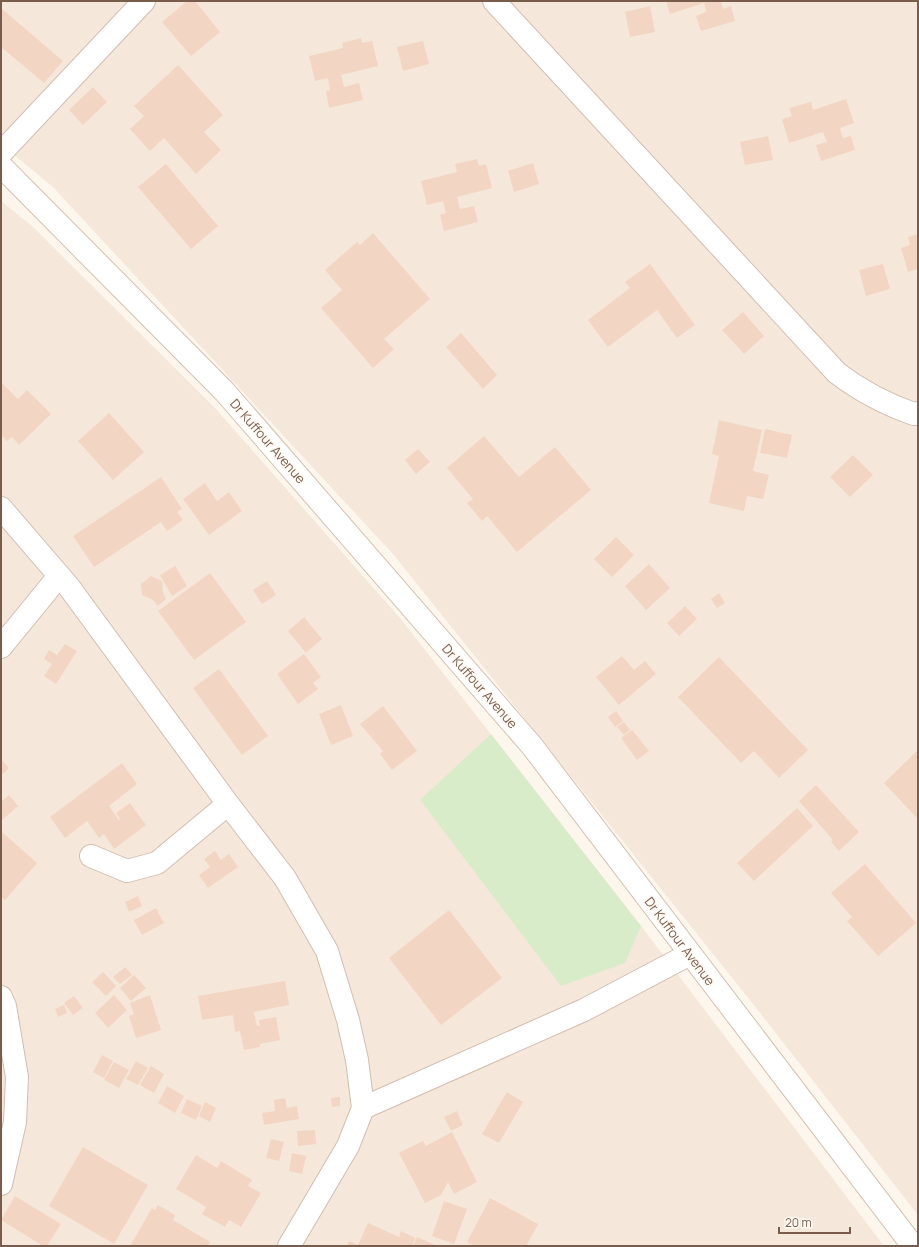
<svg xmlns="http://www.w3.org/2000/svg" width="919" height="1247" font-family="Manrope,sans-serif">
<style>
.residential{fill:#f5e8da}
.green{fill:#d8ecc9}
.building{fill:#f3d5c3}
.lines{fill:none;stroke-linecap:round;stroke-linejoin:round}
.street-casing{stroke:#d1beb0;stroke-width:24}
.secondary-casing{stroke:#d6c0b0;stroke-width:24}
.street{stroke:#fff;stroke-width:22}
.secondary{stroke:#fff;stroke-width:22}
.labels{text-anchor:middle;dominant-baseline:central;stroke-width:3.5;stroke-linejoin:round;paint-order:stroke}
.street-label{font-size:13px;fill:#7a5c4d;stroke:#fffaf3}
</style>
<rect width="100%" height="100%" fill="#fdf6ec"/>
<!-- residential -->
<path class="residential" d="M1 1H918V1215L753 1004 393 554 53 187 1 144Z
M1 201 32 226 215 408 400 618 641 926 884 1246H1Z"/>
<!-- green -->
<path class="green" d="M491 734 641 926 625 963 561 986 420 800Z"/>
<!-- building -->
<path class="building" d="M187 1H195L220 32 191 56 162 22Z
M666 1H721L723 9 731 6 735 21 701 31 696 16 706 12 704 3 670 14Z
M650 6 655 32 630 37 625 12Z
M1 8 63 61 44 83 1 47Z
M361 38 362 43 372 41 378 66 341 75 344 87 359 83 363 100 329 108 326 91 330 90 328 78 315 81 309 56 343 48 342 43Z
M423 41 429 64 403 71 397 47Z
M178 65 223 115 204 132 221 150 196 174 164 138 150 151 130 129 144 116 134 106Z
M93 87 107 102 83 125 69 110Z
M846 99 854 123 840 128 843 138 851 136 855 150 821 161 816 145 827 142 823 132 789 143 782 119 792 116 789 108 811 102 813 110Z
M768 136 773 160 745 165 740 142Z
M477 159 479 166 486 164 492 188 457 197 460 209 474 206 478 222 444 231 440 215 446 213 443 201 427 205 421 181 457 172 455 164Z
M533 163 539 184 514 192 508 171Z
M166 164 218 226 191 249 138 187Z
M373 233 430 299 384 339 394 349 373 368 321 308 342 290 325 270 357 242 360 245Z
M918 234V269L908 272 901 248 910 245 908 237Z
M650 264 695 325 677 338 657 310 608 347 588 320 630 288 625 282Z
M883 264 890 289 866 296 859 270Z
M743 312 764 336 744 354 722 330Z
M461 333 497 375 483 389 446 347Z
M1 382 18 399 27 390 51 414 19 445 12 437 7 441 1 435Z
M109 413 144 452 113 480 78 441Z
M719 420 762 430 753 471 769 475 763 499 747 496 744 511 709 503 719 456 712 454Z
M765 429 792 435 787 458 760 453Z
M484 436 519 477 555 447 591 490 517 552 487 516 482 521 467 503 473 499 447 468Z
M418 449 430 462 416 474 405 460Z
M853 455 873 475 850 497 830 477Z
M161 477 182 509 177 512 183 520 167 531 161 522 94 567 73 536Z
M205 483 217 501 229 492 242 511 209 535 183 499Z
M616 537 634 555 612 577 594 559Z
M649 564 670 588 646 610 625 586Z
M175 566 187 586 172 596 160 575Z
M210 573 246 622 194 660 158 611Z
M151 576 162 581 163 593 166 599 158 606 153 600 142 595 141 584Z
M267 581 276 595 262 604 253 590Z
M719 593 725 603 717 608 711 599Z
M685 606 697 619 679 636 667 623Z
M304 617 322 639 306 653 288 631Z
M65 644 77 651 56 684 44 676 52 664 44 659 49 650 57 655Z
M304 654 321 677 313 683 318 689 298 704 277 674Z
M622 656 634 670 645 661 656 674 619 705 596 677Z
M719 657 808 750 779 778 754 751 741 763 678 697Z
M219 669 268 736 242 755 193 688Z
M341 705 353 736 331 745 319 714Z
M383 706 417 751 392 770 380 754 383 751 360 724Z
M616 711 623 721 615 727 608 717Z
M624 722 630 730 624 735 617 727Z
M632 730 649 751 637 760 621 738Z
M918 750V819L884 783Z
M1 759 9 768 1 776Z
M122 763 137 784 109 806 119 820 120 819 116 813 130 803 146 825 114 849 104 834 99 838 87 821 65 838 50 817Z
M816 785 859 832 839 851 831 842 833 840 799 801Z
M9 795 18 806 1 821V802Z
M797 808 813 826 754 881 737 863Z
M1 831 37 863 5 900 1 897Z
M215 851 221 860 229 854 238 867 208 888 199 875 210 867 204 859Z
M865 864 916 923 878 956 847 921 852 917 831 893Z
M138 896 142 906 129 912 125 902Z
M156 908 164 923 142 935 134 920Z
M449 910 502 978 441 1025 389 958Z
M125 967 132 975 120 984 113 977Z
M103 972 116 986 106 996 92 982Z
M134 975 146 988 131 1001 120 988Z
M285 981 289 1005 254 1012 257 1026H260L259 1020 276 1017 280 1040 260 1044V1047L244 1050 240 1031 235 1032 233 1015 202 1020 198 996Z
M114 995 127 1010 108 1028 95 1013Z
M150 995 161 1030 136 1038 129 1016 134 1014 130 1003Z
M74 996 83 1008 73 1015 64 1003Z
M64 1005 67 1013 58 1017 55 1009Z
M102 1055 113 1061 104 1078 93 1072Z
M136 1061 148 1068 138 1085 126 1079Z
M114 1062 129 1070 119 1088 104 1080Z
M151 1066 164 1074 154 1093 140 1085Z
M167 1086 184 1096 175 1113 158 1103Z
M507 1092 523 1102 499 1143 482 1134Z
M340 1097V1106L332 1107 331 1098Z
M285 1098 287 1108 297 1106 299 1119 264 1125 262 1113 275 1111 274 1100Z
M187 1099 202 1106 196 1120 181 1113Z
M205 1102 216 1108 210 1122 199 1116Z
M457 1111 463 1125 451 1131 444 1117Z
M315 1130 316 1144 298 1146 297 1131Z
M452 1132 477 1182 454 1194 448 1182 441 1195 425 1203 399 1153 423 1141 426 1146Z
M271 1139 284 1142 279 1161 266 1158Z
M83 1147 148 1185 114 1244 49 1206Z
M292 1153 306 1156 302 1174 289 1171Z
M196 1155 217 1168 221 1161 252 1180 248 1186 261 1193 241 1227 229 1220 225 1227 202 1214 206 1207 176 1189Z
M15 1196 61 1224 47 1246H43L1 1220Z
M490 1198 538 1224 526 1246H475L467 1242Z
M444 1201 467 1209 454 1244 432 1236Z
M158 1205 175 1215 173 1220 210 1242 208 1246H130L152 1208 155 1210Z
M368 1223 399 1237 401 1231 415 1238 412 1246H347L349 1241 358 1245Z
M417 1237 437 1246H413Z"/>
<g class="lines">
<defs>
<path id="street" d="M494 1 837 373C862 392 885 404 914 414L918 413
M1 153 144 1
M1 508 69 587 228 804 285 878 327 951 348 1020 357 1060 363 1108 348 1146 289 1246
M1 647 59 576
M91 856 127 871 157 863 228 804
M1 997 5 1006 17 1077 15 1122 1 1184
M363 1108 584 1010 690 954"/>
<path id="secondary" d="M1 166 225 392 532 746 913 1246"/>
</defs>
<!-- street casing -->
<use href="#street" class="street-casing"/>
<!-- secondary casing -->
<use href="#secondary" class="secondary-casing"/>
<!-- street -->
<use href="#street" class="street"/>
<!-- secondary -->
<use href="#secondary" class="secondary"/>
</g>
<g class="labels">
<!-- street labels -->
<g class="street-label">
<text transform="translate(268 441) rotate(49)">Dr Kuffour Avenue</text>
<text transform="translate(480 686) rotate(49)">Dr Kuffour Avenue</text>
<text transform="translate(680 941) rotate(53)">Dr Kuffour Avenue</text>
</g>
</g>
<!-- border -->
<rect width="919" height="1247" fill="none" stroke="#7a5c4d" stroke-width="4"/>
<!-- scale -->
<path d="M779 1227v6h71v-6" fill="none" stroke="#7a5c4d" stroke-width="2"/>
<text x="785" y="1227" font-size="12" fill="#7a5c4d" stroke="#fffaf3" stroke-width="3" paint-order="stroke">20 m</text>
</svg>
